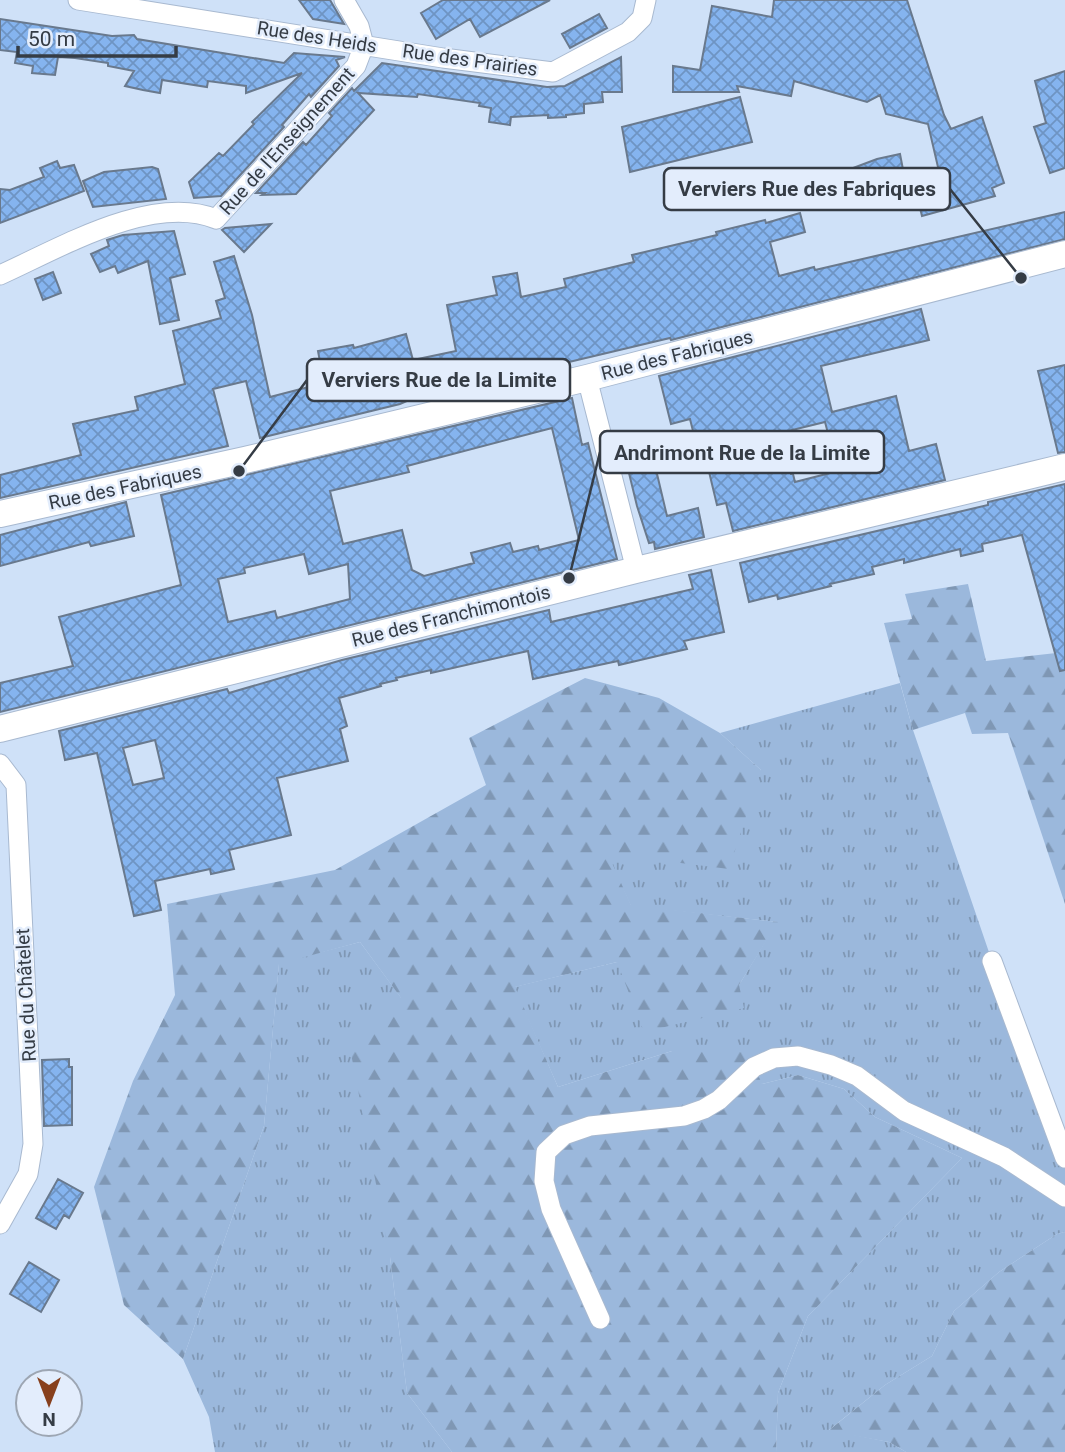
<svg xmlns="http://www.w3.org/2000/svg" width="1065" height="1452" font-family="Roboto,sans-serif">
<style>
.grass{fill:url(#grass-tufts)}
.forest{fill:url(#forest-firs)}
.building{fill:url(#building-cross-hatch);stroke:#69798d;stroke-width:2;fill-rule:evenodd}
.lines{fill:none;stroke-linecap:round;stroke-linejoin:round}
.street-casing{stroke:#a8b9d0;stroke-width:21}
.secondary-casing{stroke:#a8b9d0;stroke-width:28}
.street{stroke:#fff;stroke-width:19}
.secondary{stroke:#fff;stroke-width:26}
.labels{text-anchor:middle;dominant-baseline:central;stroke-width:5;stroke-linejoin:round;paint-order:stroke}
.street-label{font-size:19px;fill:#353c45;stroke:#e3edfc}
.leader{fill:none;stroke:#353c45;stroke-width:2.5}
.callout-dot{fill:#353c45;stroke:#e3edfc;stroke-width:2.5}
.callout{fill:#e3edfc;stroke:#353c45;stroke-width:2.5}
.callout-label{font-size:21px;text-anchor:middle;font-weight:bold;fill:#353c45}
</style>
<defs>
<pattern id="grass-tufts" width="24" height="20" patternUnits="userSpaceOnUse" patternTransform="scale(1.75)"><rect width="24" height="20" fill="#9bb8dc"/><path d="M3 7l-1-3M5 7V3M7 7l1-3M15 17l-1-3M17 17v-4M19 17l1-3" fill="none" stroke="#7f97b4"/></pattern>
<pattern id="forest-firs" width="22" height="20" patternUnits="userSpaceOnUse" patternTransform="scale(1.75)"><rect width="22" height="20" fill="#9bb8dc"/><path d="M5 1l3.5 6h-7zM16 11l3.5 6h-7z" fill="#7f97b4"/></pattern>
<pattern id="building-cross-hatch" width="8" height="8" patternUnits="userSpaceOnUse" patternTransform="scale(1.75)"><rect width="8" height="8" fill="#85b4ef"/><path d="M0 0l8 8M0 8l8-8" fill="none" stroke="#6e94c3"/></pattern>
</defs>
<rect width="100%" height="100%" fill="#cfe1f8"/>
<!-- grass -->
<path class="grass" d="M900 683 913 730 992 961 1065 1158V1232L1057 1234 999 1272 954 1311 932 1356 885 1385 829 1430 889 1442 906 1452H776L778 1393 808 1316 962 1158 875 1117 844 1089 798 1075 762 1084 672 1051 558 1087 514 987 617 962 739 985 777 922 631 906 607 854 761 770 720 733Z
M360 942 402 999 390 1257 407 1393 452 1452H215L209 1417 183 1359 264 1126 279 963Z"/>
<!-- forest -->
<path class="forest" d="M968 584 986 661 1065 652V904L1008 733 972 734 965 713 913 730 884 623 912 619 905 594Z
M585 678 659 698 720 733 761 770 729 869 608 854 631 905 778 922 739 985 744 1008 644 1032 617 962 515 987 558 1087 672 1051 748 1052 762 1084 798 1075 844 1089 875 1117 962 1158 808 1316 778 1393 776 1452H452L407 1393 390 1257 349 1043 401 998 360 942 279 964 264 1126 183 1359 124 1305 94 1187 133 1081 175 995 167 904 335 870 486 785 469 738Z
M1065 1232V1452H906L889 1442 828 1431 885 1385 932 1356 954 1311 999 1272 1057 1234Z"/>
<!-- building -->
<path class="building" d="M299 0H330L344 24 313 19Z
M443 0H550L480 37 470 19 436 39 421 13Z
M774 0H907L944 115 951 129 982 117 1004 183 992 188 995 196 922 216 915 188 941 180 928 124 886 114 880 95 867 102 794 81 791 96 737 86 739 92H673V66L700 70 712 6 772 17Z
M599 14 607 28 570 48 562 34Z
M0 19 112 36 134 35 137 39 284 63 294 53 345 57 336 60 339 66 311 97 309 94 282 125 284 127 221 196 194 198 189 182 219 153 223 156 254 124 252 122 302 73 246 93V86L208 81 207 87 162 80 160 93 143 90 125 86 134 71 108 66V63L75 58 58 57 55 75 32 73 33 66 15 63 17 52 0 50Z
M621 57 622 92H602L603 102 584 104V113L566 115V117L548 118V115L511 117 510 125 489 122 491 108 479 106 480 103 418 94 417 97 358 93 374 110 296 194 262 195 265 193H256L303 142 306 145 332 116 329 113 352 88 354 91 382 63 547 87 565 86Z
M1065 71V168L1050 173 1034 127 1046 123 1035 81Z
M740 97 752 142 630 172 622 127Z
M900 154 906 185 847 207 840 173 877 159Z
M57 161 60 168 74 165 84 191 0 223V189L10 190 44 177 40 168Z
M152 167 158 169 166 199 93 207 83 181 104 172Z
M1065 212V239L671 340 670 338 409 400 400 404 260 438 246 381 213 389 228 446 0 498V475L81 455 73 424 138 410 135 397 185 384 173 331 221 318 216 301 225 298 214 262 234 256 252 315 270 397 324 383 318 351 353 345 354 348 406 334 413 360 456 351 447 305 497 295 493 277 517 273 521 297 566 287 564 279 634 262 632 255 717 235 716 232 765 220 766 223 800 213 805 232 770 242 779 276 814 267 815 270Z
M271 224 244 252 222 230 225 228Z
M174 231 185 274 170 278 179 320 160 324 148 261 118 273 115 266 100 272 91 254 109 246 107 240 123 235Z
M53 272 61 293 43 300 35 279Z
M921 309 929 340 821 366 832 412 896 396 909 451 936 444 945 480 733 531 726 503 717 505 700 434 694 435 690 419 671 424 659 376ZM825 422 838 471 795 482 793 474H791L784 432Z
M1065 365V452L1058 453 1038 371Z
M572 398 582 445 588 443 617 559 0 712V683L73 666 59 617 181 585 161 495ZM552 428 579 540 539 550 538 546 513 552 510 543 471 553 474 563 424 576 412 570 402 530 343 544 330 491 409 472 407 466ZM304 554 309 574 348 564 350 599 277 618 275 611 228 622 218 579 245 573 244 568Z
M619 432 648 436 667 516 698 508 704 537 655 549 654 542 649 543 637 506Z
M1065 484V670L1060 671 1022 535 982 544 983 551 961 556 960 549 904 563V559L872 567 874 574 830 584 831 586 778 599 777 595 749 602 740 563 988 505V502Z
M126 502 134 536 91 546 89 542 0 566V535Z
M711 570 724 632 684 641 687 649 619 665 618 661 533 679 528 651 431 673V670L396 678 397 680 380 684 381 686 339 698 347 726 340 729 348 761 277 778 291 835 229 850 234 869 211 874 210 869 155 881 161 910 134 916 97 753 65 760 59 731 227 689 229 693 342 660 536 613 549 610 551 622 693 589 689 575ZM155 740 164 778 133 785 123 748Z
M69 1059V1067H72V1125L44 1126 42 1060Z
M58 1179 83 1193 69 1218 64 1215 56 1229 36 1218Z
M29 1262 59 1280 41 1312 10 1294Z"/>
<g class="lines">
<defs>
<path id="street" d="M78 0 443 58 553 72 628 32 642 18 646 0
M344 0 359 26 364 45
M0 275C60 248 152 193 216 219L356 66 364 45
M587 378 636 570
M0 764 16 785 33 1144 28 1174 0 1224
M992 961 1065 1158
M600 1319 551 1209 544 1181 546 1152 564 1135 590 1126 684 1116 704 1109 719 1100 754 1067 774 1058 798 1056 831 1065 857 1076 904 1111 1004 1157 1065 1197"/>
<path id="secondary" d="M0 514 245 460 587 378 1065 254
M0 729 636 570 1065 467"/>
</defs>
<!-- street casing -->
<use href="#street" class="street-casing"/>
<!-- secondary casing -->
<use href="#secondary" class="secondary-casing"/>
<!-- street -->
<use href="#street" class="street"/>
<!-- secondary -->
<use href="#secondary" class="secondary"/>
</g>
<g class="labels">
<!-- street labels -->
<g class="street-label">
<text transform="translate(317 37) rotate(9)">Rue des Heids</text>
<text transform="translate(470 60) rotate(8)">Rue des Prairies</text>
<text transform="translate(287 141) rotate(-48)">Rue de l'Enseignement</text>
<text transform="translate(677 355) rotate(-14)">Rue des Fabriques</text>
<text transform="translate(125 487) rotate(-12)">Rue des Fabriques</text>
<text transform="translate(451 616) rotate(-14)">Rue des Franchimontois</text>
<text transform="translate(26 995) rotate(-93)">Rue du Châtelet</text>
</g>
</g>
<!-- callouts -->
<path class="leader" d="M1021 278L950 189M239 471L307 380M569 578L600 452"/>
<g class="callout-dot">
<circle cx="1021" cy="278" r="7"/>
<circle cx="239" cy="471" r="7"/>
<circle cx="569" cy="578" r="7"/>
</g>
<g class="callout">
<rect x="664" y="168" width="286" height="42" rx="7"/>
<rect x="307" y="359" width="263" height="42" rx="7"/>
<rect x="600" y="431" width="284" height="42" rx="7"/>
</g>
<g class="callout-label">
<text x="807" y="196">Verviers Rue des Fabriques</text>
<text x="439" y="387">Verviers Rue de la Limite</text>
<text x="742" y="460">Andrimont Rue de la Limite</text>
</g>
<!-- north arrow -->
<g transform="translate(49 1403) rotate(180)"><circle r="33" fill="#e3edfc" stroke="#9da6b3" stroke-width="2"/>
<path d="M0-5L12 26L0 18L-12 26Z" fill="#87401d"/>
<text y="-10" font-size="19" font-weight="bold" text-anchor="middle" fill="#353c45">N</text>
</g>
<!-- scale -->
<path d="M18 46v10h158v-10" fill="none" stroke="#353c45" stroke-width="3.5"/>
<text x="28" y="46" font-size="21" fill="#353c45" stroke="#e3edfc" stroke-width="5" paint-order="stroke">50 m</text>
</svg>
